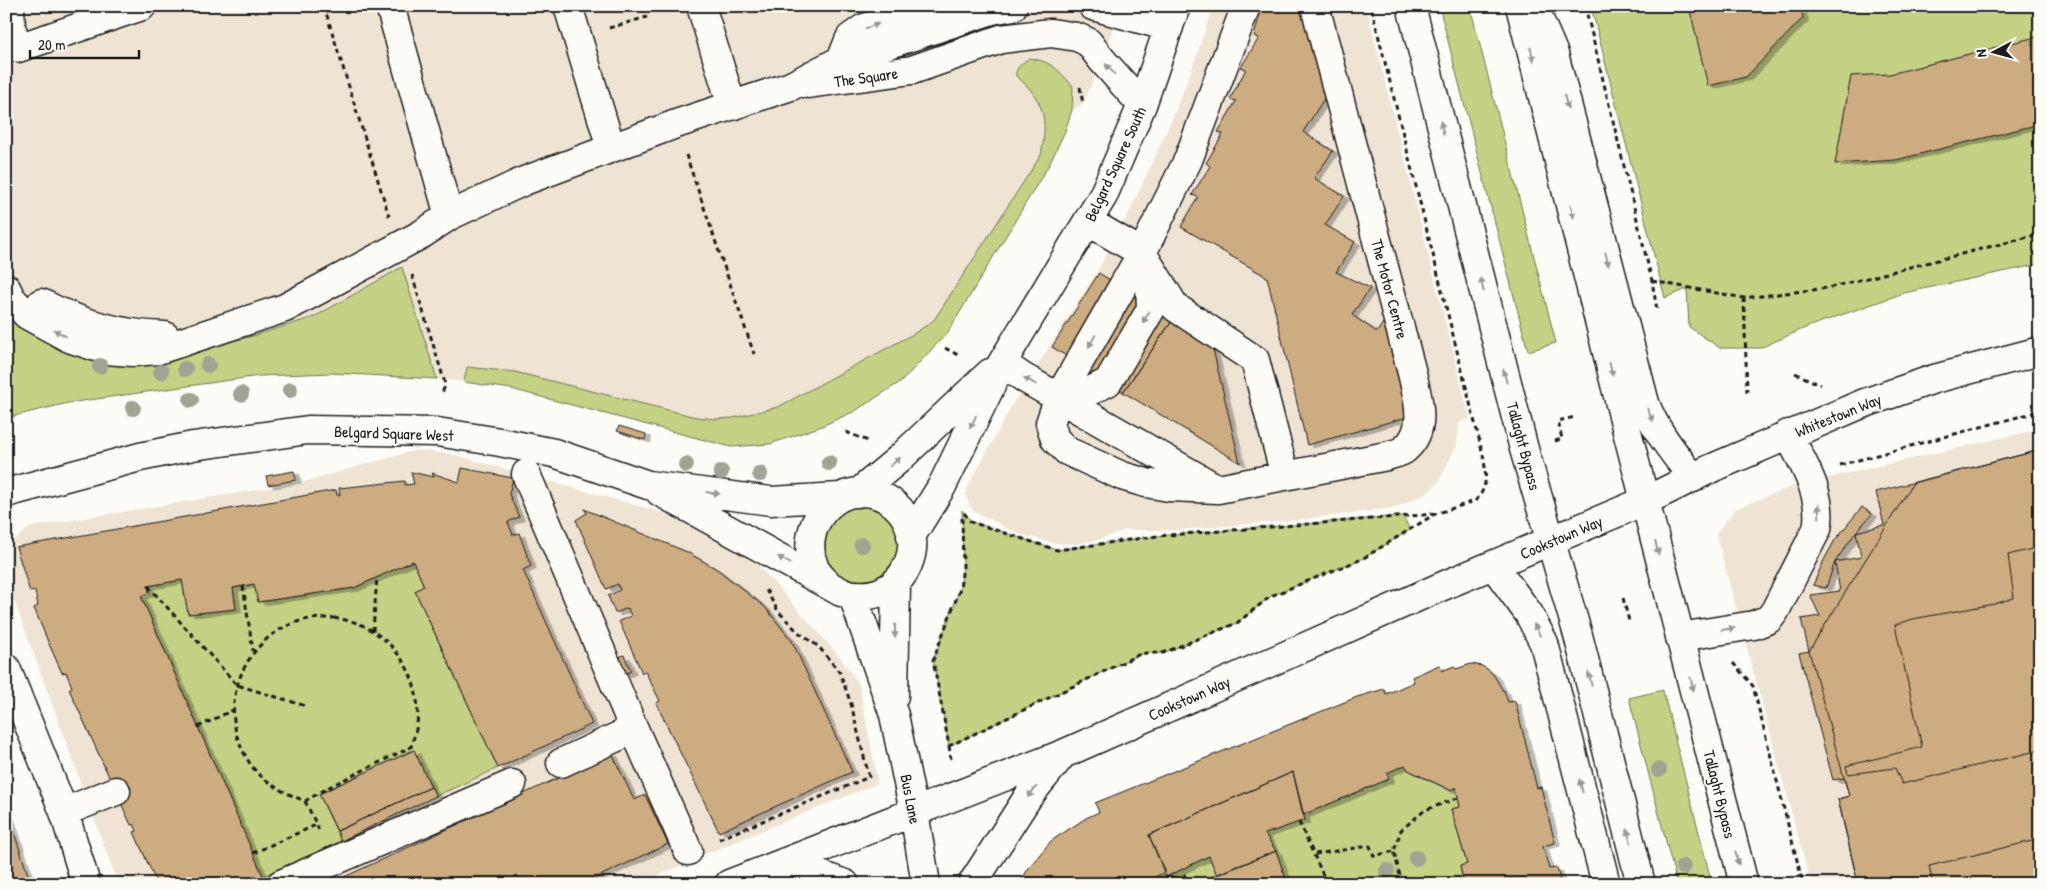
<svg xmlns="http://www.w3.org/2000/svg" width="2046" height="890" font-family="'Patrick Hand',sans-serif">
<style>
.built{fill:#efe4d4}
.green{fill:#c5d185;stroke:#707650}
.building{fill:#cdac81;stroke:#1c1c1c;filter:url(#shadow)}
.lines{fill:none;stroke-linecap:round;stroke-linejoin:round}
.minor-casing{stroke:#1c1c1c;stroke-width:31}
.major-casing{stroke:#1c1c1c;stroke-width:31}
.path{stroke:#1c1c1c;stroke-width:3;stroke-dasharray:5 4;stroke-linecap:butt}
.minor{stroke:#fdfcf7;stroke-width:28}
.major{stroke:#fdfcf7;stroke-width:28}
.tree{fill:#a2a393}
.oneway{fill:#989794}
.labels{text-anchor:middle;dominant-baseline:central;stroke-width:4;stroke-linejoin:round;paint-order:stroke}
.street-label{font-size:16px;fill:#1c1c1c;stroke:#fdfcf7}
</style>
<defs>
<filter id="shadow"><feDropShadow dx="5.5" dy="3" stdDeviation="0" flood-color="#0004"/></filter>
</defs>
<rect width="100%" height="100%" fill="#fdfcf7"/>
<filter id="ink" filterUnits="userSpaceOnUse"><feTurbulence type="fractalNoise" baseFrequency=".02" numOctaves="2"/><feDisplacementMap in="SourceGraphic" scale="10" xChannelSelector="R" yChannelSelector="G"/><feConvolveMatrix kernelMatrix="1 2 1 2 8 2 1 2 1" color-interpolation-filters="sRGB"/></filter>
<g filter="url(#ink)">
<!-- built -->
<path class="built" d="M6 6H1120L1102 60 1083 104 1072 110 1065 131 1050 163 948 332 902 381 855 411 822 426 770 444 731 447 511 389 448 380 331 373H296L213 381 6 353Z
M1213 6H1366L1470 419 1459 423 1457 445 1439 481 1426 494 1394 508 1296 520 1177 530H1126L1097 540 1075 544 1053 543 1019 534 975 512 969 506 966 494 968 486 1014 402 1098 270 1128 215 1173 117 1193 66Z
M2040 429V884H1811L1716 534 1735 509 1793 486Z
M416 450 451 454 682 518 759 566 840 657 859 684 878 783 706 854 640 884H118L11 592 6 547 30 527 304 482Z"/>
<!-- green -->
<path class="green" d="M1439 6H1470L1556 343 1528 351Z
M1591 6H2040V264L1904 293 1810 326 1760 348H1720L1689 327 1687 289 1665 298Z
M1030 58C1053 62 1058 70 1073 86L1072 110 1065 131 1050 163 948 332 902 381 855 411 822 426 770 444 731 447 511 389 464 382 467 367 515 372 696 417 716 419 733 418 778 407 915 333 934 320 1041 155C1048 119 1045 100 1016 76 1015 67 1023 62 1030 58Z
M402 267 437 379 331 373 259 376 68 403 6 418V305L206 347 253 336 314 317Z
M858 495 909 532 887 587 829 582 817 523Z
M962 510 972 522 1057 550 1157 536 1403 516 1410 530 1362 559 1271 596 1237 623 1163 653H1146L1138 655 949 746 933 660 960 589 963 566Z
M413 561 424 586 415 591 498 768 436 796 413 750 319 794 341 841 263 876 141 596 149 593 148 586 182 580 188 614 236 609 233 588 254 584 259 602 354 588Z
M1663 690V691L1712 884H1677L1629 698Z
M1405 765 1408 770 1450 790 1456 787 1460 807 1451 809 1467 864 1460 867 1464 884H1294L1292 880 1287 882 1276 851 1265 834 1304 820 1303 815 1389 779 1387 773Z
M1209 856 1217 875 1210 877 1212 884H1141L1165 872 1167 877Z"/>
<!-- building -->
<path class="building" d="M1262 6H1306L1327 94 1303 132 1333 151 1314 178 1344 196 1325 225 1355 242 1336 272 1370 288 1352 315 1377 332 1385 320 1411 416 1307 445 1267 277 1181 227 1198 197 1192 195 1210 166 1206 163 1223 134 1218 132 1236 101 1230 99 1246 69 1241 67 1259 38 1254 36Z
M1689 6H1800L1803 18 1746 77 1708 86Z
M2040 36V124L1896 160 1835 164 1851 76 1890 74Z
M1099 273 1172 321 1123 392 1052 347Z
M1172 321 1212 345 1240 463 1123 392Z
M619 426 646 434 645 440 617 431Z
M2040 450V547L2008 555 2014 598 1994 604 1913 619 1895 625 1922 747 1846 766 1848 774 1895 768 1902 784 2040 750V839L1929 866 1933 884H1858L1838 799 1849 796 1844 778 1833 780 1799 653 1809 651 1801 619 1820 616 1810 595 1840 591 1835 562 1861 557 1856 532 1884 525 1876 492Z
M2040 450V884H1858L1838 799 1849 796 1809 651 1913 483Z
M462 468 513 478 509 494 519 517 508 522 513 535 519 533 531 566 523 570 592 724 498 768 415 591 424 586 413 561 354 588 258 602 254 584 233 588 236 609 188 614 182 580 148 586 149 593 141 596 263 876 247 884H157L134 832 137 831 134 824 131 825 69 689 72 687 66 672 62 673 49 644 34 608 38 606 35 591 30 592 16 547 336 490 337 495H340L339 488 405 481V485L414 484 411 472 434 477 432 473 459 482Z
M294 471 296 480 268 485 266 476Z
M1862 507 1872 514 1856 532 1835 562 1826 588 1813 585 1824 560 1835 540Z
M584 509 687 552 717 569 765 607 792 641 852 772 719 832 656 703 660 701 645 671 642 673 619 621 631 616 628 608 615 613 608 596 620 590 618 584 606 589 576 520 587 513Z
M624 655 631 671 614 679 607 662Z
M1471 664 1482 666 1490 671 1495 677 1503 691 1504 690 1508 702 1515 701 1537 788 1541 787 1555 843 1543 846 1549 869 1557 868 1561 884H1464L1460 866 1467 864 1451 809 1460 807 1456 787 1450 790 1408 770 1405 765 1387 773 1389 779 1303 815 1293 772 1149 835 1165 872 1141 884H1019L1030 866 1051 841 1086 818 1099 812 1095 803 1357 697 1384 689 1386 694 1414 682 1412 677 1439 665 1442 671 1454 666 1456 669Z
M414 750 431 787 337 831 319 794Z
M612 753 634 800 645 795 668 844 583 884H329Z
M1293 772 1305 820 1265 834 1276 851 1217 875 1209 856 1166 877 1149 835Z
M431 787 436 796 341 841 337 831Z
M8 814 31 884H6V815Z
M1276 851 1287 882 1293 880 1294 884H1212L1210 877Z"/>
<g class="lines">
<defs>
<path id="minor" d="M10 6 11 27 18 48 142 6
M390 6 449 216
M568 6 611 148
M701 6 732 106
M1093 6 1169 27
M1246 6 1188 160 1142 253 1059 397 1050 423 1055 439 1067 451 1122 476 1146 483 1169 487 1218 489 1387 456C1392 454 1401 453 1405 449 1428 429 1418 399 1412 373L1315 6
M841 60 850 38 864 28 935 6
M808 84 912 70 1001 39 1051 33 1077 37 1088 42 1102 60 1142 105
M1089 222 1142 253 1175 307 1255 360 1285 476
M6 288 11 298 27 315 69 338 105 350 133 352 158 350 285 308 422 234 449 216 524 181 676 124 791 86 841 60 992 10 1013 6
M41 303C79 323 122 335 165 336
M1002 363 1024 378 1216 488
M1059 397 1084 394 1108 382 1151 309 1150 284 1146 269
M526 474 634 729 688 851
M660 492 841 592C908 613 937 529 887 499 842 473 795 524 815 569 818 574 823 579 827 584
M6 493 140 457 193 446 308 430 437 432 500 442 554 453 648 485 771 501 840 497
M858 493 899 459 990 373
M911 536 942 486 1002 363 1103 196 1142 105 1176 6
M853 596 894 715 914 812 926 884
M1680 637 1754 625 1769 619 1775 611 1817 529C1824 496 1803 463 1788 434
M6 668 64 812 86 884
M894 696 896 583
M561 763 634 729
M64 812 116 791
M785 862 845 884
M281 884 512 784
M729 884 1063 754 1445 585 1645 501 1710 469 1862 404 1934 379 2040 351
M972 884 1028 797 1062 755"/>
<path id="major" d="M1411 6 1524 449 1578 635 1641 884
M1520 6 1620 404 1744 884
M1536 12 1554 54 1645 403C1655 431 1675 454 1693 478
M1494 566 1529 614 1544 643 1606 884"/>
</defs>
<!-- minor casing -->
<use href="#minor" class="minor-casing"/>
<!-- major casing -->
<use href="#major" class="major-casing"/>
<!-- path -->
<path class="path" d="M324 6 389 216
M1585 6 1652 281 1657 310
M609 28 647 17
M1080 87 1083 104
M686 155 754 354
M412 275 444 380 445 386 442 393
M1652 281 1744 298 1828 288 2040 234
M1744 298 1747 392
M945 348 960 356
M1795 373 1821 385
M846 432 868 441
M1555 441 1562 439 1558 421 1575 417
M1840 465 2040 411
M964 513 971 522 1057 550 1157 536 1435 514
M962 518 963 566 960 589 933 660 949 746 1138 655 1146 653H1163L1237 623 1271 596 1362 559 1435 514 1475 501C1488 488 1486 476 1484 459L1371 6
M148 586 237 685 306 706
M243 586 253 651
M1623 598 1629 621
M334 618C344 620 355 621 364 626 401 645 422 683 417 724 416 732 413 739 411 747L333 785 305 801C285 793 268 785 254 769 250 765 247 758 244 753 216 702 247 633 304 620 313 618 324 618 334 618Z
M373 631 377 577
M1733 663 1753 686 1803 884
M198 727 233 710
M949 746 951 759
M305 801 320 832
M1299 822 1327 884
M719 839 869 777 851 704 840 673 819 647 798 632 778 611 766 590
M253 853 316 825
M1315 854 1370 846 1374 856 1394 851
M1184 874 1187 884
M1402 884 1394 851 1401 830 1425 810 1458 798"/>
<!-- minor -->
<use href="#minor" class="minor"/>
<!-- major -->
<use href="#major" class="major"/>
</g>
<!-- trees -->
<g class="tree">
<circle cx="208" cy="365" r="8"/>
<circle cx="100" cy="366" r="8"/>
<circle cx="185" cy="369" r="8"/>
<circle cx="161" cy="372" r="8"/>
<circle cx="290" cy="390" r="8"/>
<circle cx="241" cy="394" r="8"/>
<circle cx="191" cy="400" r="8"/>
<circle cx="133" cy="408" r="8"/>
<circle cx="829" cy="463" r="8"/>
<circle cx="686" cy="465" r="8"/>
<circle cx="721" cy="472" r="8"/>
<circle cx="760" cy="474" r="8"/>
<circle cx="862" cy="545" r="8"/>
<circle cx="1659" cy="770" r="8"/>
<circle cx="1416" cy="858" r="8"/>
<circle cx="1683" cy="867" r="8"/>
<circle cx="1387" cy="871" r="8"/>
</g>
<!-- one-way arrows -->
<defs><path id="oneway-solid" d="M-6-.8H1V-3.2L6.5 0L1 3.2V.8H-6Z" transform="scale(1.25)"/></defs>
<g class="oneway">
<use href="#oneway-solid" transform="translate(872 26) rotate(-19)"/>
<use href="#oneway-solid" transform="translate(1532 54) rotate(76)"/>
<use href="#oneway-solid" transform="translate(1110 69) rotate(-132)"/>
<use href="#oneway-solid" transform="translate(1566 102) rotate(75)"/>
<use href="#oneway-solid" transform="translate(1442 128) rotate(-104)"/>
<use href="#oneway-solid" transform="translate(1572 211) rotate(76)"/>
<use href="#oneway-solid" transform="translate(1607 259) rotate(76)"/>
<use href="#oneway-solid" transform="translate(1482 285) rotate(-104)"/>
<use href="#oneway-solid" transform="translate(1146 317) rotate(121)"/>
<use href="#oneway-solid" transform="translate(60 333) rotate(-151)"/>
<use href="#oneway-solid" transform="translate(1092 341) rotate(120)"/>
<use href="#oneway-solid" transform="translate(1611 369) rotate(76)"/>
<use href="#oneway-solid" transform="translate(1505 376) rotate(-104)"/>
<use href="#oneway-solid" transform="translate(1030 381) rotate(-150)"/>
<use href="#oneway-solid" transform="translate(1650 415) rotate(66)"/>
<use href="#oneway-solid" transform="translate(973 422) rotate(116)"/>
<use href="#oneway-solid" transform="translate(895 462) rotate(-40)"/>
<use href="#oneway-solid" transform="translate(713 493) rotate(7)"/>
<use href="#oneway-solid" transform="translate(1819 511) rotate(-92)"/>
<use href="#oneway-solid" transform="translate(1657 548) rotate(76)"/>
<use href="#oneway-solid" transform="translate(784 560) rotate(-151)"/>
<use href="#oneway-solid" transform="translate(1728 629) rotate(-9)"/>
<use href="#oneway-solid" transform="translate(1537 630) rotate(-118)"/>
<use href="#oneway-solid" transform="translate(895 631) rotate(91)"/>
<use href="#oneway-solid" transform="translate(1590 679) rotate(-104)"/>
<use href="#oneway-solid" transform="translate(1692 684) rotate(76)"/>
<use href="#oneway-solid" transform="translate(1581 786) rotate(-104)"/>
<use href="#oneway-solid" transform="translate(1032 792) rotate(129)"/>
<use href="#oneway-solid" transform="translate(1629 836) rotate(-104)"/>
<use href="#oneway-solid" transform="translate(1737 858) rotate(76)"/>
</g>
</g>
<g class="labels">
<!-- street labels -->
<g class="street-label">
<text transform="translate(866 77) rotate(-8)">The Square</text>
<text transform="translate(1115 164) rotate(-65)">Belgard Square South</text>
<text transform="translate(1390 289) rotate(75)">The Motor Centre</text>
<text transform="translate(1838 415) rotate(-22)">Whitestown Way</text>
<text transform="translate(394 433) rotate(2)">Belgard Square West</text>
<text transform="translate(1524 446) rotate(75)">Tallaght Bypass</text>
<text transform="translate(1561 537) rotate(-23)">Cookstown Way</text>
<text transform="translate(1189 698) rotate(-24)">Cookstown Way</text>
<text transform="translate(1720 794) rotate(76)">Tallaght Bypass</text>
<text transform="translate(911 799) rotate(79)">Bus Lane</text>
</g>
</g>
<!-- margin -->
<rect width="2046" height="890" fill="none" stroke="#fdfcf7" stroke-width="25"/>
<rect x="12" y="12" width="2021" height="865" fill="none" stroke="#1c1c1c" stroke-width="2" filter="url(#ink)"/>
<!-- north arrow -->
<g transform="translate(1994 52) rotate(264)" stroke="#fdfcf7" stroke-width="4" paint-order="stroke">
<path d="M0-4L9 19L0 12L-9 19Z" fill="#1c1c1c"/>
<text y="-8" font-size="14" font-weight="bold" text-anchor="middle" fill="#1c1c1c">N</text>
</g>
<!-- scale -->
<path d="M30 50v8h109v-8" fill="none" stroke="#1c1c1c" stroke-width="2.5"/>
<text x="38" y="50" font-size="15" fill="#1c1c1c" stroke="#fdfcf7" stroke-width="4" paint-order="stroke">20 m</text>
</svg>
